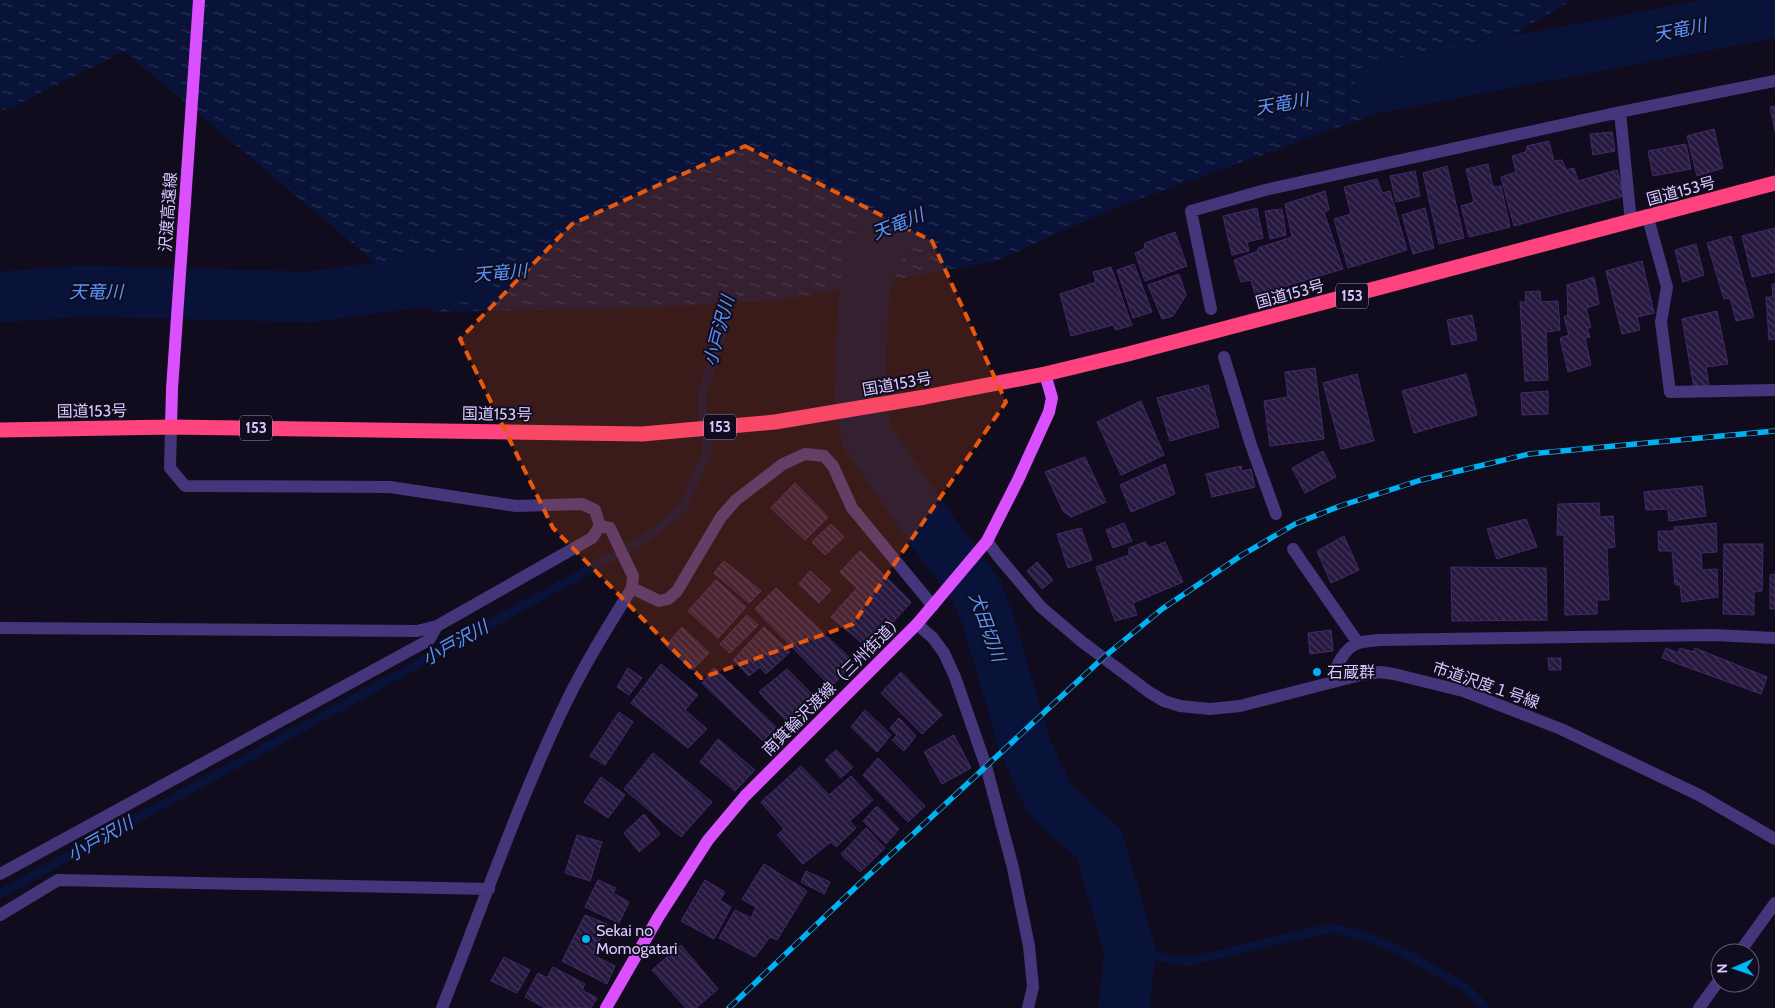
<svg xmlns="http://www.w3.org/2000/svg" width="1775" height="1008" font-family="Cabin,'Noto Sans JP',sans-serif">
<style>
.water{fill:url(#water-ripples)}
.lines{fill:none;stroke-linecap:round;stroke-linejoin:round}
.stream{stroke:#091239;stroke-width:9}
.river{stroke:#091239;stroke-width:51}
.building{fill:url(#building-back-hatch);stroke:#412a6a}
.minor{stroke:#45367c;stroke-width:12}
.major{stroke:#da4ffe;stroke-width:12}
.highway{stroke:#fe437e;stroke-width:15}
.rail-casing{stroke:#01b2f2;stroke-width:5.5}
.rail{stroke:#110c1d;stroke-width:4;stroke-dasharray:11;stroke-linecap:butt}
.marked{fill:#e8590c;fill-opacity:0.2;stroke:#e8590c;stroke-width:4;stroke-dasharray:10 6;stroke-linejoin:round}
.poi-dot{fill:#01b2f2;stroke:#110c1d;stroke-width:2}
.labels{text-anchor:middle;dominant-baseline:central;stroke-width:4;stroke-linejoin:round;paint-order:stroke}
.shield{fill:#110c1d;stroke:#9c90bb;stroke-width:1}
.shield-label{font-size:15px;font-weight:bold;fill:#d7c8ff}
.street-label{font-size:16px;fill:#d7c8ff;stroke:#110c1d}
.poi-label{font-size:16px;fill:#d7c8ff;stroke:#110c1d;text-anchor:start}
.water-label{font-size:18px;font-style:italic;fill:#5695fe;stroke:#110c1d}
</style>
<defs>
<pattern id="water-ripples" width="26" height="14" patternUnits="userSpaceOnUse" patternTransform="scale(1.25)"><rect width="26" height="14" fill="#091239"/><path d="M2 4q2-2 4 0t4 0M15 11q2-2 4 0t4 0" fill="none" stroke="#2c3357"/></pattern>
<pattern id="building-back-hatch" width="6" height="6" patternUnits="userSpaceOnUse" patternTransform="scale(1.25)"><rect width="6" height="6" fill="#26183e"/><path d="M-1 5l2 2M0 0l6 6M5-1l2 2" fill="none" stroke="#45385b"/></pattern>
</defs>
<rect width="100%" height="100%" fill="#110c1d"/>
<!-- water -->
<path class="water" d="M0 0H1572L1389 109 1112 209 996 261 787 299 646 308 434 312 124 51 13 107 0 111Z"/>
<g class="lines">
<!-- stream -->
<path class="stream" d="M0 894 646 538 682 509 708 450 701 398 720 338 731 293
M1130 951 1187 962 1273 941 1331 928 1369 937 1402 952 1465 987 1486 1008"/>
<!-- river -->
<path class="river" d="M1380 87 1775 12
M897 226 873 251 863 301 860 396 866 435 935 535 976 590 988 620 1025 746 1050 800 1099 844 1130 951 1124 1008
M0 297 84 291 309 297 470 275"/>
</g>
<!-- building -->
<path class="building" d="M1775 106V131L1770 107Z
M1714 129 1723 168 1697 176 1687 136Z
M1612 132 1615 151 1593 155 1590 134Z
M1549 141 1554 161 1562 160 1566 170 1574 168 1578 181 1617 170 1624 196 1514 226 1501 177 1516 172 1512 156 1526 152 1527 146Z
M1686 144 1691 169 1653 176 1648 151Z
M1488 164 1493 187 1501 186 1510 227 1469 237 1461 206 1474 202 1466 169Z
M1447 166 1464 238 1439 244 1423 173Z
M1415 171 1420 196 1396 202 1390 176Z
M1377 179 1382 193 1390 191 1407 250 1348 268 1334 219 1351 214 1344 187Z
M1325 191 1329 210 1324 212 1343 269 1255 295 1251 280 1241 282 1234 260 1258 251V248L1292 237 1285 204Z
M1257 208 1263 238 1247 242 1249 251 1232 255 1223 216Z
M1425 208 1434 248 1413 254 1402 215Z
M1282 209 1286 235 1270 239 1265 211Z
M1775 228V272L1752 277 1742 236Z
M1175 232 1187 266 1145 281 1135 253 1144 249 1145 243Z
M1731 236 1754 317 1736 321 1730 298 1724 299 1707 243Z
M1696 244 1704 275 1683 282 1675 250Z
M1642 261 1654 313 1637 317 1640 330 1622 334 1606 271Z
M1134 264 1152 312 1133 318 1117 270Z
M1111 267 1132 325 1116 330 1113 325 1071 336 1060 294 1096 282 1093 272Z
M1179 274 1186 295 1173 316 1162 319 1148 285Z
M1594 277 1599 304 1586 308 1591 327 1587 329 1590 337 1585 338 1591 365 1568 372 1560 338 1569 335 1564 317 1568 315 1567 285Z
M1772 284H1775V339L1769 340 1766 297H1773Z
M1540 291 1541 302 1558 301 1560 330 1546 332 1548 380 1525 381 1520 302H1526L1525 292Z
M1717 311 1728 364 1706 367 1709 386 1694 388 1682 319Z
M1472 315 1477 340 1452 345 1447 320Z
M1315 368 1324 439 1270 446 1264 401 1288 397 1285 372Z
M1357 374 1374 441 1341 449 1323 383Z
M1466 374 1477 415 1414 433 1402 391Z
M1208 385 1219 427 1170 441 1157 398Z
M1548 391V414L1522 415 1521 393Z
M1141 401 1164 455 1121 475 1097 422Z
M1323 451 1336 477 1305 493 1292 468Z
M1085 457 1106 502 1071 517 1063 511 1045 472Z
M1165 464 1175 494 1131 512 1120 485Z
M1241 466 1242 471 1251 469 1255 487 1212 497 1206 474Z
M795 483 828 517 805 540 771 508Z
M1702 486 1706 516 1669 521 1668 509 1646 510 1644 492Z
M1599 503 1600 517 1613 516 1615 547 1607 548 1609 600H1597V614L1565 615 1564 535H1557L1558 504Z
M1526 519 1537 547 1497 559 1487 529Z
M1124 523 1132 541 1113 548 1106 530Z
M1716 523 1717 552 1701 553 1702 570 1717 569 1718 597 1682 602 1680 585H1675L1672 551H1659L1658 531H1675L1674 527Z
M831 524 844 537 825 555 812 542Z
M1081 528 1092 560 1068 568 1057 534Z
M1344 536 1359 570 1331 583 1317 551Z
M1145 542 1149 548 1165 542 1183 582 1133 603 1137 615 1115 621 1096 567 1129 555V548Z
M1724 544H1763L1762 591 1754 592V615L1723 614Z
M860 551 911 602 869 649 831 617 857 588 840 572Z
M724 561 761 591 749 603 714 573Z
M1037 562 1053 580 1042 589 1027 571Z
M1451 567 1546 568 1547 620 1452 621Z
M810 571 831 590 819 603 799 584Z
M1775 574V609H1770V575Z
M716 580 746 607 718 638 688 611Z
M776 588 854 662 831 687 755 609Z
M747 615 758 625 730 653 720 644Z
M682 627 709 653 692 670 666 646Z
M764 627 790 652 766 674 760 667 749 676 733 660Z
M1331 630 1333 651 1310 654 1308 633Z
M1666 648 1678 653 1680 648 1693 652 1695 648 1767 677 1761 694 1662 658Z
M1548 658H1561V670H1549Z
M661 664 698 695 685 710 707 729 688 748 631 703Z
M628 668 642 678 629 695 617 687Z
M714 668 776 727 763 741 702 683Z
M787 669 820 702 792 727 759 692Z
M901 672 942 715 922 734 881 693Z
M865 710 891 735 877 752 851 727Z
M619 712 633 722 605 765 590 756Z
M899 718 916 736 904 751 892 740 897 735 890 728Z
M954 735 971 768 942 784 924 752Z
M718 739 755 770 735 791 700 762Z
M836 750 853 767 841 778 825 760Z
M653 753 712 802 681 837 624 789Z
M878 758 925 806 908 822 863 775Z
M801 766 829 795 851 776 873 800 850 821 856 828 836 847 831 842 803 864 777 835 784 829 761 802Z
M601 777 625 795 608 818 584 802Z
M877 806 899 829 886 844 863 821Z
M644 814 660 834 639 852 624 833Z
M866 828 885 848 860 872 841 854Z
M577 835 602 842 590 881 565 873Z
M764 864 807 891 777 940 770 937 755 957 719 938 735 910 751 918 756 907 742 899Z
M806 871 830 882 824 894 801 882Z
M598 880 616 888 613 893 629 902 619 923 585 907Z
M705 880 725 892 720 900 731 907 714 939 681 921Z
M585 915 607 924 593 955 615 966 607 984 562 961Z
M681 945 718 989 696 1008H686L652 970Z
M504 957 530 970 517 993 491 981Z
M553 967 585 984 582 990 597 998 591 1008H545L525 997 538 973 547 978Z"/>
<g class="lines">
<!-- minor -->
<path class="minor" d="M1620 112 1631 222
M1648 218 1667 287 1661 322 1670 392 1775 390
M1211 309 1191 211 1265 190 1620 112 1775 81
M1224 357 1251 445 1276 514
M987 541 997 555 1041 607 1081 641 1149 692 1164 701 1180 706 1210 709 1240 706 1360 675 1380 672 1394 674 1463 691 1561 729 1699 795 1775 839
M1293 549 1358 643
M632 588 659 601 668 599 677 591 721 517 736 500 783 464 805 454 824 456 833 466 852 508 933 606
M917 624 933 638 944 653 955 677 986 766 1013 868 1029 946 1033 987 1028 1008
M0 628 417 631 437 626 592 538 600 526 595 510 582 504 516 506 390 487 185 486 170 468 171 427
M1332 682C1334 669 1345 646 1359 643 1365 641 1373 641 1379 640L1714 635 1775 638
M0 874 429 640 437 626
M0 915 58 880 489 889
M1739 953 1775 903
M442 1008C481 910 516 808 561 713 581 670 607 628 632 588L633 576 610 528 600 526
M1699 1008 1720 979"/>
<!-- major -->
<path class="major" d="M171 427 172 389 199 0
M606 1008 659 916 708 840 745 796 917 624 987 541 1018 480 1049 412 1052 398 1045 374"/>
<!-- highway -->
<path class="highway" d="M0 430 171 427 642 434 775 422 925 397 1045 374 1128 354 1775 183"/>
<defs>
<path id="rail" d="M729 1008 856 887 1104 657 1162 609 1242 555 1295 524 1340 506 1421 480 1529 454 1775 431"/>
</defs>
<!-- rail casing -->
<use href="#rail" class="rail-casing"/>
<!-- rail -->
<use href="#rail" class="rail"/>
</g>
<!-- marked area -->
<path class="marked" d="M745 146 932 241 1006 402 853 624 701 678 553 528 460 339 572 224Z"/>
<!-- markers -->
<g class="poi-dot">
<circle cx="1317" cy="672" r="5"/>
<circle cx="586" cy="939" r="5"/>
</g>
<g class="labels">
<!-- shield labels -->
<g class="shield">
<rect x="1336" y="283.5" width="32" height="25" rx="4"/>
<rect x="704" y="414.5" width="32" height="25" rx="4"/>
<rect x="240" y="415.5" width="32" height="25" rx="4"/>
</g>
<g class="shield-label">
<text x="1352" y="296">153</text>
<text x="720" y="427">153</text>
<text x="256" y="428">153</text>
</g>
<!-- street labels -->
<g class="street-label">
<text transform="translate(1681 191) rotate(-15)">国道153号</text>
<text transform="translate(168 212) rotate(-86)">沢渡高遠線</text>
<text transform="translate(1290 294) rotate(-15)">国道153号</text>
<text transform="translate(897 384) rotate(-10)">国道153号</text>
<text transform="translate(92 411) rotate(-1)">国道153号</text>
<text transform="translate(497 414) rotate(1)">国道153号</text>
<text transform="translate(833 685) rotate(-45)">南箕輪沢渡線（三州街道）</text>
<text transform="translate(1486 685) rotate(19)">市道沢度１号線</text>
</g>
<!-- poi labels -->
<g class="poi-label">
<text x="1327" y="672">石蔵群</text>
<text x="596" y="930">Sekai no<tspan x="596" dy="18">Momogatari</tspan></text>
</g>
<!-- water labels -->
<g class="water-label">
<text transform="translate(1680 30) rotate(-11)">天竜川</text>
<text transform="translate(1282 104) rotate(-10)">天竜川</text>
<text transform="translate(898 224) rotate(-22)">天竜川</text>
<text transform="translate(500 273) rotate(-5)">天竜川</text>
<text x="96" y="292">天竜川</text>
<text transform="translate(719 331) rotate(-75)">小戸沢川</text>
<text transform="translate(987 627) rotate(70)">犬田切川</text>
<text transform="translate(455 643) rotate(-29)">小戸沢川</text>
<text transform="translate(100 839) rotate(-29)">小戸沢川</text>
</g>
</g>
<!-- north arrow -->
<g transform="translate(1735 968) rotate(268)"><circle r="24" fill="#110c1d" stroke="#605777"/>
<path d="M0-4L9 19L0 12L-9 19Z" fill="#01b2f2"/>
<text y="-8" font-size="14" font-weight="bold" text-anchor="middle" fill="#d7c8ff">N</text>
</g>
</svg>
